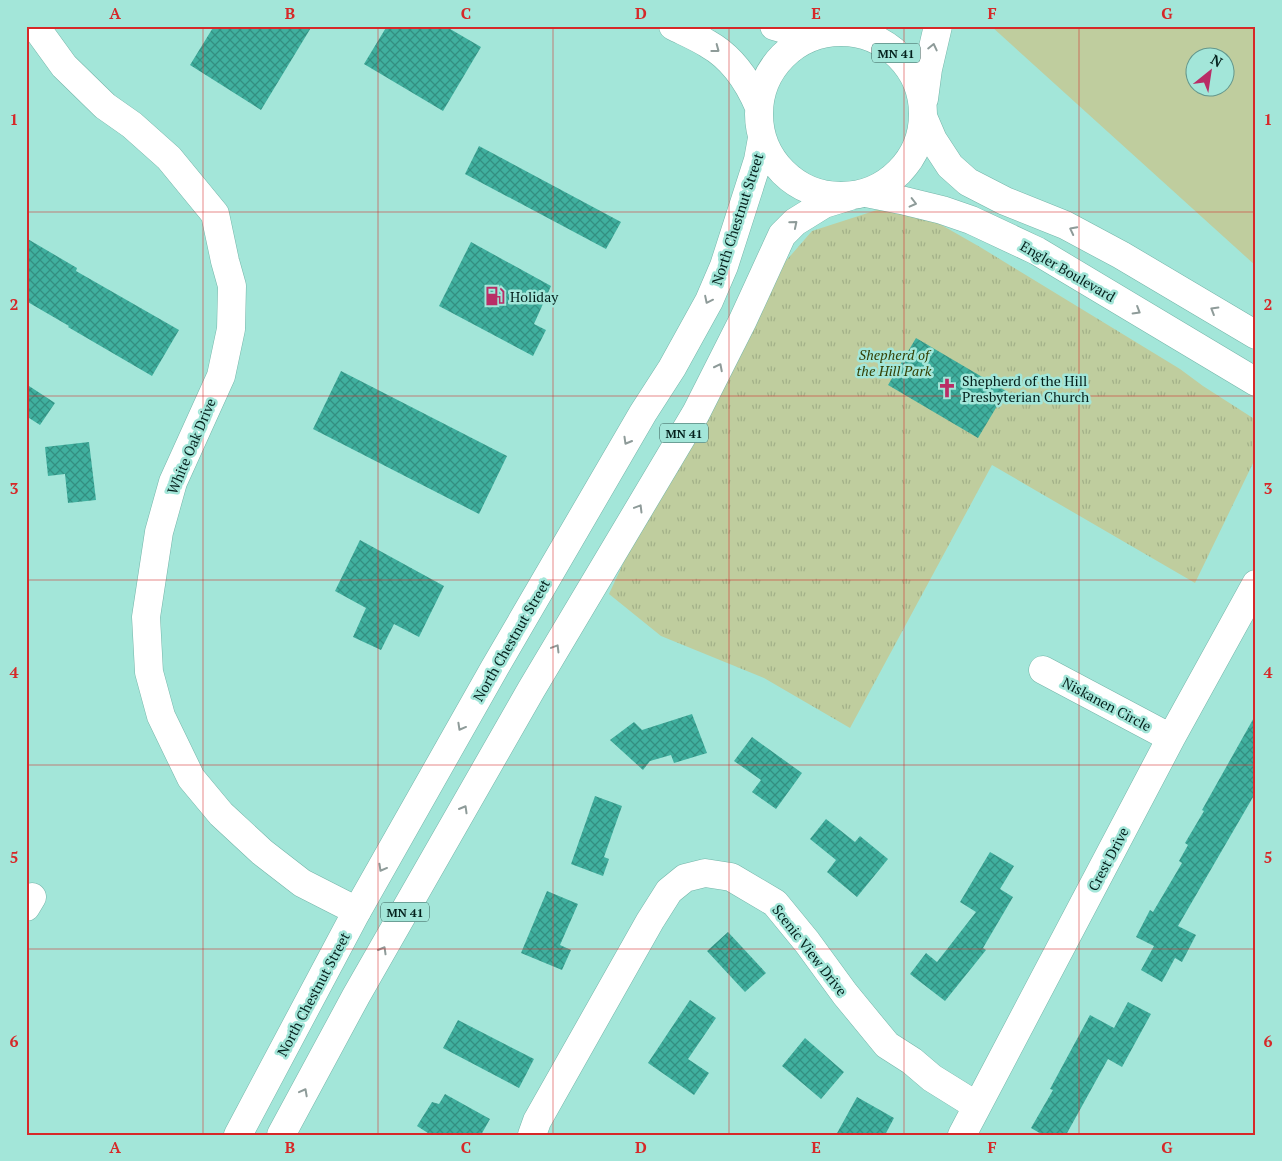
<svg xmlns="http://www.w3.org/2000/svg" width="1282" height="1161" font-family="'PT Serif',serif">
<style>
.park{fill:url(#park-tufts)}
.garden{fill:#bfcd9e;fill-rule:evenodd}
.building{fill:url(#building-cross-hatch)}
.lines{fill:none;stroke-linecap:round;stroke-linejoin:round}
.minor-casing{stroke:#74b5a9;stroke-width:29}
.major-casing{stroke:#74b5a9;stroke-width:29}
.minor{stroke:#fff;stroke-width:28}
.major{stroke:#fff;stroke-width:28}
.oneway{stroke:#8e9b99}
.grid{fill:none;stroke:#d62828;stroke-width:1;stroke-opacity:0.55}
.labels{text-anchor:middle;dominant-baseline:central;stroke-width:5;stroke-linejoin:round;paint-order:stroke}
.shield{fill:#a3e6d9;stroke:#345b55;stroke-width:1}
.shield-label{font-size:12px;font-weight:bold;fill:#04201c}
.street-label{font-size:14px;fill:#04201c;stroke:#a3e6d9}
.poi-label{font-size:14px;fill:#04201c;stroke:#a3e6d9;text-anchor:start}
.park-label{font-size:14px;font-style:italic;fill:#334004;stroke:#a3e6d9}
.neatline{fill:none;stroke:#d62828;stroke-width:2}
.grid-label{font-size:16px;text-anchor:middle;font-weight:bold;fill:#d62828}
</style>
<defs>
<pattern id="park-tufts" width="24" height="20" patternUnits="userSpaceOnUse" patternTransform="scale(1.25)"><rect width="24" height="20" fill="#bfcd9e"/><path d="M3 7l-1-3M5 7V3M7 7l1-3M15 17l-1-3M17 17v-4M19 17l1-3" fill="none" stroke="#a2b088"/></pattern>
<pattern id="building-cross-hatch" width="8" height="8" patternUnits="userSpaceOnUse" patternTransform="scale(1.25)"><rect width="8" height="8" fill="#40b09f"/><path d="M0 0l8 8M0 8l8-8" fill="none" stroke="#338f81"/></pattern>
</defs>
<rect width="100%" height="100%" fill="#a3e6d9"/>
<!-- park -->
<path class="park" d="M877 210 924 215 980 247 1180 369 1203 386 1256 420V457L1195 583 992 465 850 728 764 678 661 636 609 594 651 503 725 386 756 321 778 270 812 231Z"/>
<!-- garden -->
<path class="garden" d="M991 26H1256V266ZM1194 58H1224V88H1194Z"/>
<!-- building -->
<path class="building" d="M214 26H312L261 110 190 65Z
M387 26H445L481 47 443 111 364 64Z
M479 146 621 222 606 249 465 174Z
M26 238 77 268 76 271 179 330 152 376 68 327 69 326 26 301Z
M471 242 551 286 534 324 546 330 533 356 439 306Z
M916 338 1006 391 978 438 888 385Z
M341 371 507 456 479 514 313 429Z
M26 384 55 403 40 425 26 416Z
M89 442 96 500 68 503 65 474 48 476 45 447Z
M360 540 444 586 419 637 394 624 381 650 353 637 366 608 335 591Z
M692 714 707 753 674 763 671 755 650 761 643 770 610 740 634 722 642 730Z
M1256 714V792L1178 926 1196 935 1182 962 1175 958 1162 982 1141 970 1154 946 1136 937 1150 910 1153 912 1182 863 1179 861 1188 845 1185 843 1204 811 1202 810Z
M752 737 802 773 776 809 752 792 761 780 734 761Z
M595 796 622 806 604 857 609 859 603 876 571 864Z
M826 819 855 842 860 836 888 859 857 897 827 872 836 860 810 839Z
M990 852 1014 866 1000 889 1013 897 983 948 986 950 945 1001 910 974 926 953 937 962 976 912 960 902Z
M547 891 578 904 560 945 571 950 562 970 521 953Z
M728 932 766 973 745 992 707 951Z
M690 1000 716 1018 688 1059 709 1073 694 1095 648 1063Z
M1128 1002 1151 1014 1122 1067 1108 1059 1066 1135H1043L1031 1128 1053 1090 1050 1089 1090 1015 1114 1028Z
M458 1020 534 1059 519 1088 443 1048Z
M805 1038 844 1072 821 1099 782 1066Z
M445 1094 490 1119 481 1135H431L417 1126 432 1102 439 1104Z
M857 1097 894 1118 885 1135H836Z"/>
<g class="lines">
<defs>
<path id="minor" d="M35 26 64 66 105 106 132 125 169 158 215 214 225 261 232 286 231 329 221 376 173 482 159 532 146 617 149 672 161 716 191 778 221 814 262 852 302 883 357 911
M1043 670 1171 738
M26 907 32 897
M532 1135 537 1121 650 921 669 891 685 878 705 873 731 877 775 903 807 942 845 994 887 1045 912 1061 932 1078 977 1106
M962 1135 1171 738 1256 584"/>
<path id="major" d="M673 26C685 32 697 37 708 44 733 58 748 81 759 107
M774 26 812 37
M759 114a82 82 0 1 1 164 0a82 82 0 1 1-164 0Z
M924 99 928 69 938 26
M924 119 933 140 950 166 968 182 1005 201 1065 225 1121 255 1256 335
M866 193 901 200 942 210 971 220 1037 251 1256 382
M238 1135 357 911 494 669 643 413 672 368 709 301 724 266 758 160 762 138
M281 1135 356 996 531 690 696 413 743 320 782 235 795 222 824 204 850 196"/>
</defs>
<!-- minor casing -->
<use href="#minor" class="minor-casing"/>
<!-- major casing -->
<use href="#major" class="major-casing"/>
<!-- minor -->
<use href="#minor" class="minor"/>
<!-- major -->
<use href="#major" class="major"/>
</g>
<!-- one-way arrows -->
<defs><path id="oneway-chevron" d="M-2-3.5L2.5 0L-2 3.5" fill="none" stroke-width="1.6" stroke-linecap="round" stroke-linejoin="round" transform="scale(1.25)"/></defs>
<g class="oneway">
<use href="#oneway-chevron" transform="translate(933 47) rotate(-77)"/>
<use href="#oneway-chevron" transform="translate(716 49) rotate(37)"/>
<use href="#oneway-chevron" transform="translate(913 203) rotate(14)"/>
<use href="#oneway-chevron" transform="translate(794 224) rotate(-40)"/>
<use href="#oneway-chevron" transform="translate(1073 230) rotate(-153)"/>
<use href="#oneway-chevron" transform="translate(708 300) rotate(116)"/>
<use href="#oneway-chevron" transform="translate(1214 310) rotate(-149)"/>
<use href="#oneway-chevron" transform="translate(1137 311) rotate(31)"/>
<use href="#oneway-chevron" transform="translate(719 367) rotate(-63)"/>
<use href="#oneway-chevron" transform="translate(627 441) rotate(120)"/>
<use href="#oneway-chevron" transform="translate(639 508) rotate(-59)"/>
<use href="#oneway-chevron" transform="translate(556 648) rotate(-59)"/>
<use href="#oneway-chevron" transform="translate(461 727) rotate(119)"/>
<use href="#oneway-chevron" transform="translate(464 809) rotate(-60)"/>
<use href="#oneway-chevron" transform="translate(382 868) rotate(119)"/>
<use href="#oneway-chevron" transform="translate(383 950) rotate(-60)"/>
<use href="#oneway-chevron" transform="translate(304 1092) rotate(-62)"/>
</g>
<!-- grid -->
<path class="grid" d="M203 26V1135M378 26V1135M553 26V1135M729 26V1135M904 26V1135M1079 26V1135M26 212H1256M26 396H1256M26 580H1256M26 765H1256M26 949H1256"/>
<!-- icons -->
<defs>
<symbol id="fuel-bare" viewBox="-9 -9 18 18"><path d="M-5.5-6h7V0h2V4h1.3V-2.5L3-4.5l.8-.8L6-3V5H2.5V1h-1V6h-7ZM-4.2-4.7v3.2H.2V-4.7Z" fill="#b92d66" stroke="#a3e6d9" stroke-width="2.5" paint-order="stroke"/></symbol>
<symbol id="church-bare" viewBox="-9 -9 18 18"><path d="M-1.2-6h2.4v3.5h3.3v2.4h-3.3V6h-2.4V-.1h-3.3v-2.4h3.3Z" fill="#b92d66" stroke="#a3e6d9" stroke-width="2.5" paint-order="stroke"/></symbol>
</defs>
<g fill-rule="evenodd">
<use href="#fuel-bare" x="481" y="282" width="28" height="28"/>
<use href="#church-bare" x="933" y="374" width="28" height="28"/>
</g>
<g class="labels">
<!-- shield labels -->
<g class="shield">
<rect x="872" y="43.5" width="48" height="19" rx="4"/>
<rect x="660" y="423.5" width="48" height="19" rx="4"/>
<rect x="381" y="902.5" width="48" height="19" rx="4"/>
</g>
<g class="shield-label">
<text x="896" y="53">MN 41</text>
<text x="684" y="433">MN 41</text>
<text x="405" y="912">MN 41</text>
</g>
<!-- street labels -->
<g class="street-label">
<text transform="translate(737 219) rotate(-72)">North Chestnut Street</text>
<text transform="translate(1068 271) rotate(30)">Engler Boulevard</text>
<text transform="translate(191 446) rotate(-67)">White Oak Drive</text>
<text transform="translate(511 640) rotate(-60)">North Chestnut Street</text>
<text transform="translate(1107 704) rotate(28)">Niskanen Circle</text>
<text transform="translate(1108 859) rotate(-62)">Crest Drive</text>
<text transform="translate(810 950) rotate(52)">Scenic View Drive</text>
<text transform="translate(313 994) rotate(-62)">North Chestnut Street</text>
</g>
<!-- poi labels -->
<g class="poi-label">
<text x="510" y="296">Holiday</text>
<text x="962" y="380">Shepherd of the Hill<tspan x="962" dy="16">Presbyterian Church</tspan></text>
</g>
<!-- park labels -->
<g class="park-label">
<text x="894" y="354">Shepherd of<tspan x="894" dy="16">the Hill Park</tspan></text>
</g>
</g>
<!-- border -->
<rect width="1282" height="1161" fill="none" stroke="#a3e6d9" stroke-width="55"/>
<!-- north arrow -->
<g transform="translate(1210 72) rotate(30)"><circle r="24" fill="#a3e6d9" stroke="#63978d"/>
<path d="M0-4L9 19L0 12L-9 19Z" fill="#b92d66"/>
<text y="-8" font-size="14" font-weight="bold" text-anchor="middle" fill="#04201c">N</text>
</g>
<rect x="28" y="28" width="1226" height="1106" class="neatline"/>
<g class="grid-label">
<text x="115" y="19">A</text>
<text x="290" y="19">B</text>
<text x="466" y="19">C</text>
<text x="641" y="19">D</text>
<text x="816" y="19">E</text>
<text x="992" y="19">F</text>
<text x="1167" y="19">G</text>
<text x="14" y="125">1</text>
<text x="1268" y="125">1</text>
<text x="14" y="310">2</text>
<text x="1268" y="310">2</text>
<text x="14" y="494">3</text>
<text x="1268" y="494">3</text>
<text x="14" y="678">4</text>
<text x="1268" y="678">4</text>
<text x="14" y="863">5</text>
<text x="1268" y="863">5</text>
<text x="14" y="1047">6</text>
<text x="1268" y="1047">6</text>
<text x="115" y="1153">A</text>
<text x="290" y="1153">B</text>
<text x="466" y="1153">C</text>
<text x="641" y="1153">D</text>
<text x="816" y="1153">E</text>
<text x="992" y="1153">F</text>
<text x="1167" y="1153">G</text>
</g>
</svg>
